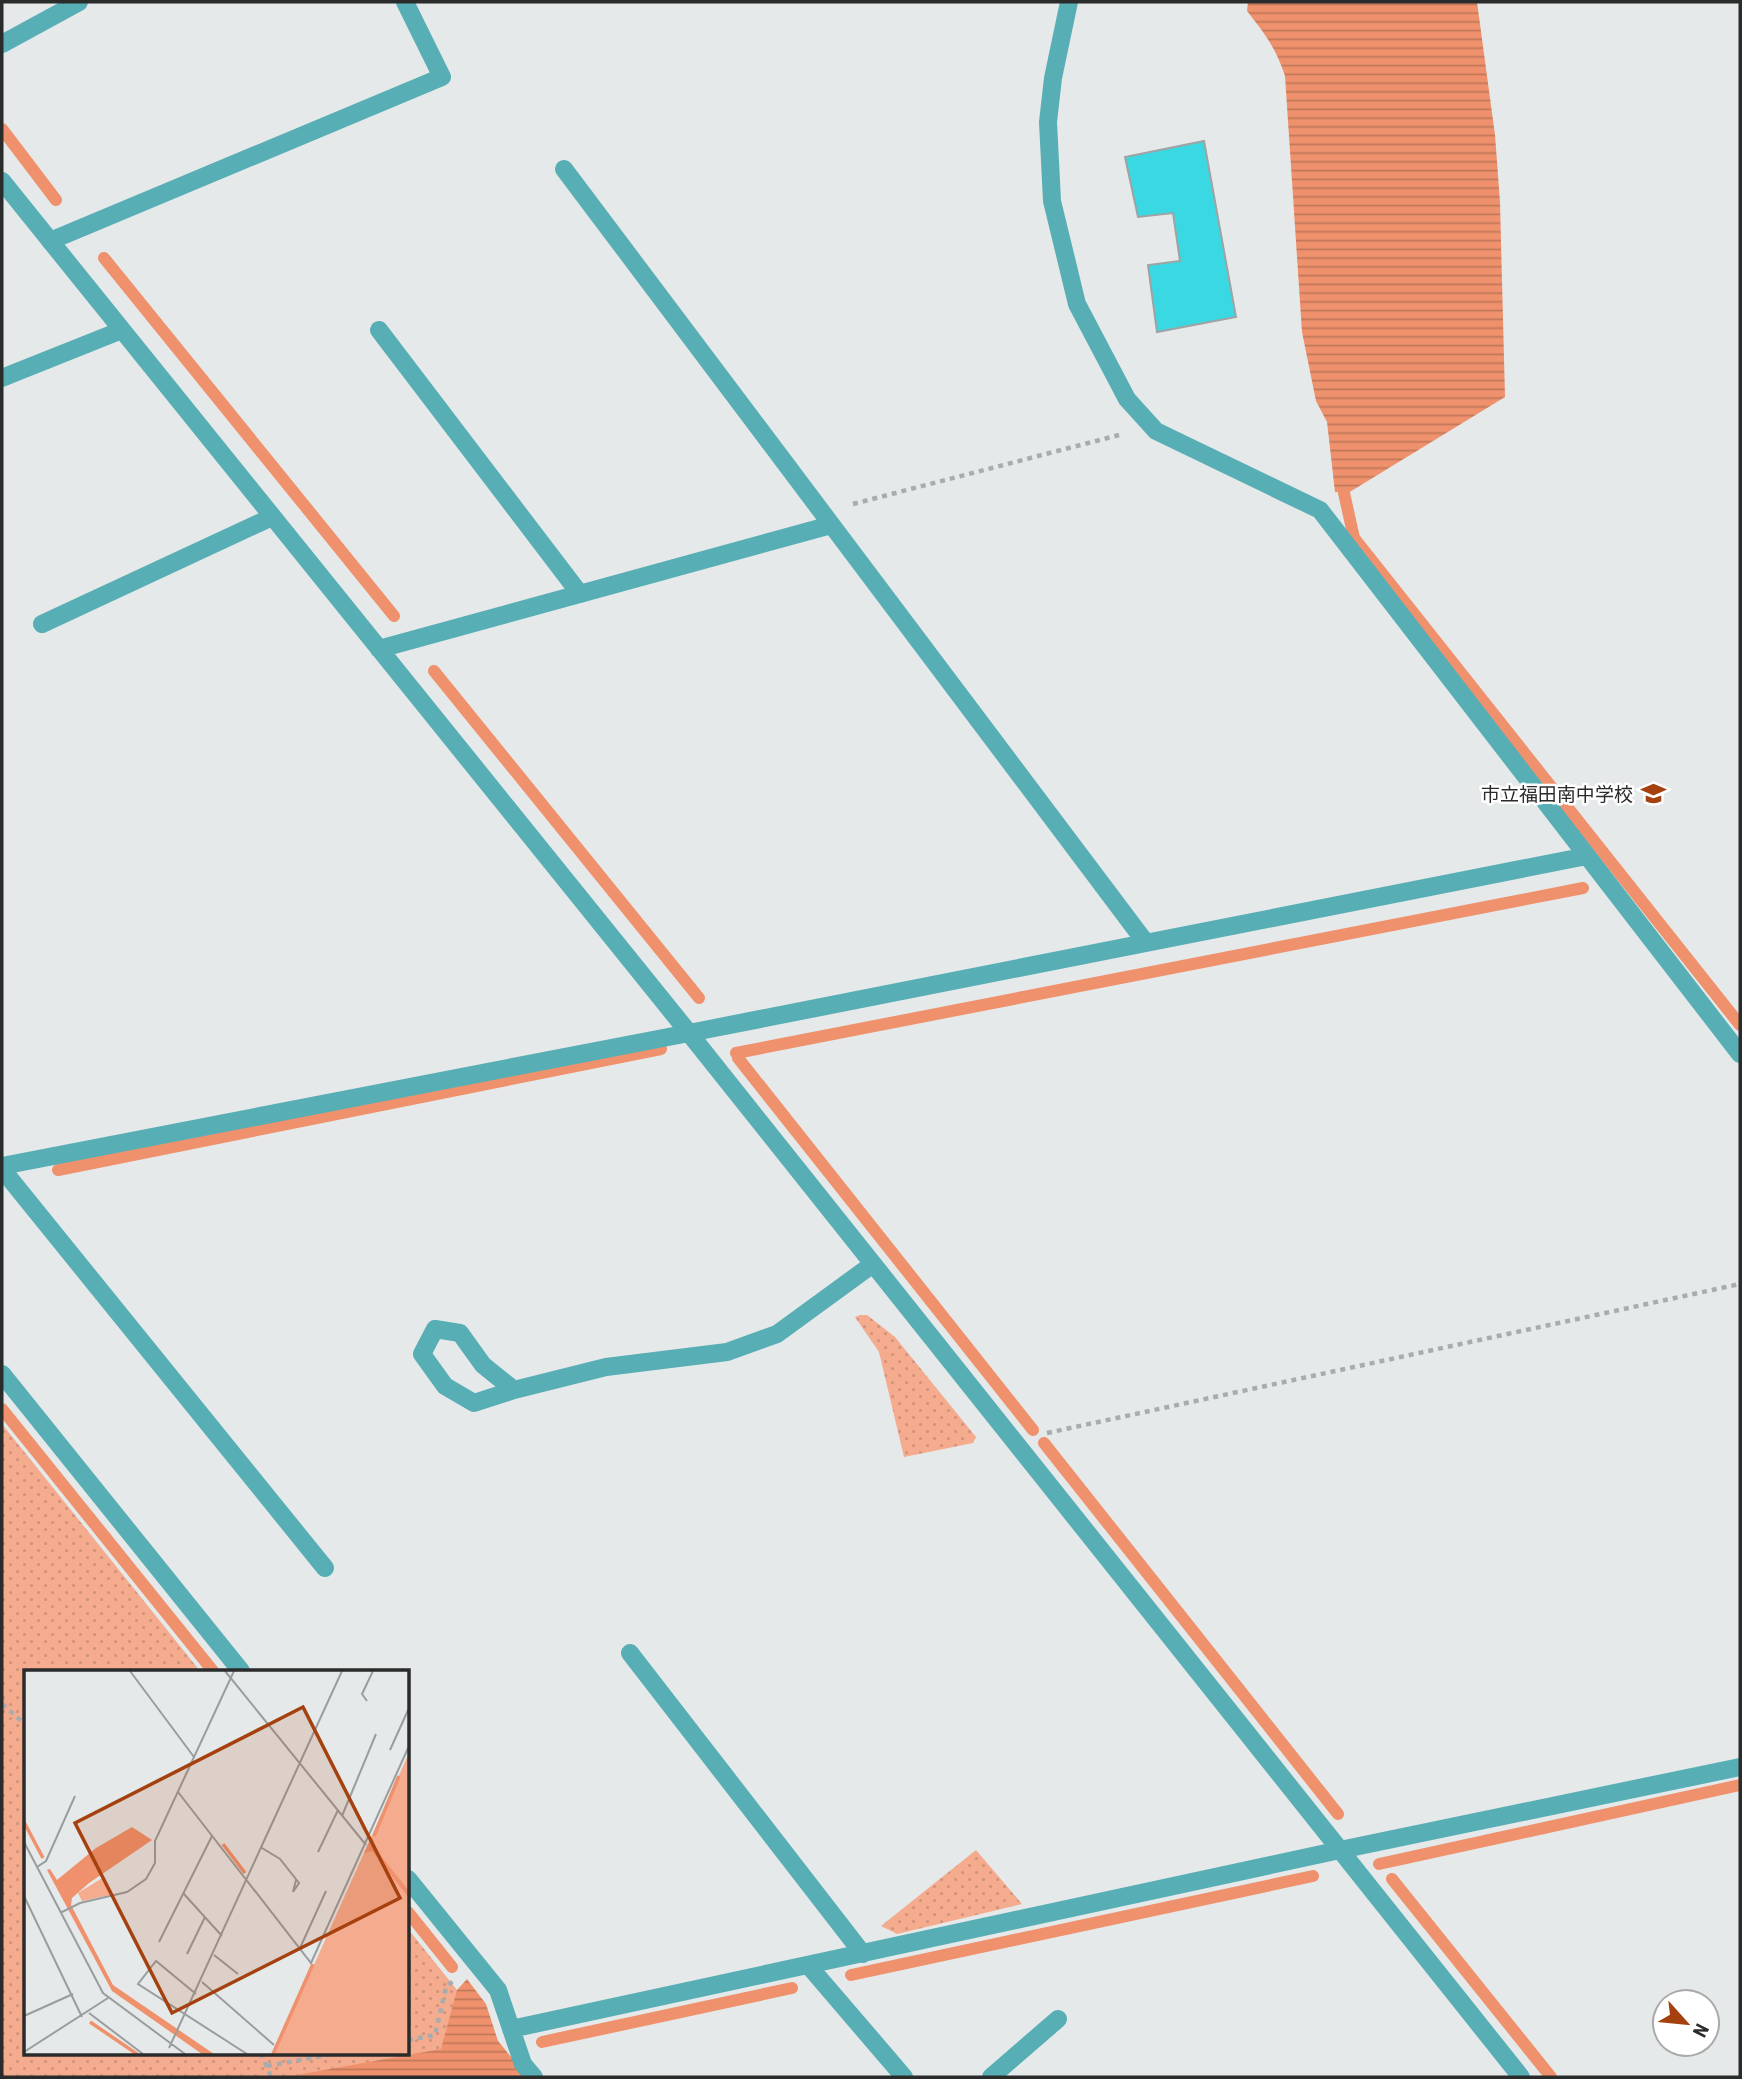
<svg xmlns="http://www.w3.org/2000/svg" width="1742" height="2079" font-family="'Roboto Condensed','Noto Sans JP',sans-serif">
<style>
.park{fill:url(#park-dots)}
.water{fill:url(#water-rules)}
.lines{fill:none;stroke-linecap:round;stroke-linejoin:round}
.stream{stroke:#ef916c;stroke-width:12}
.building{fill:#3ad8e3;stroke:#9fa3a3;stroke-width:2}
.path{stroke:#a9acac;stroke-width:4.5;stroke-dasharray:5 5;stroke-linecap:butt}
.minor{stroke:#58aeb5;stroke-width:18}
.labels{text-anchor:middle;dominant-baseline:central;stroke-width:5;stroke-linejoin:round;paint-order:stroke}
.poi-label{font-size:19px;fill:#2a2b2b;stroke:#fff;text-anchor:end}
.inset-river{fill:none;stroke:#ef916c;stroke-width:3.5}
.inset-road{fill:none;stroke:#9a9d9d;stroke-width:2}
.view{fill:#a5410f;fill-opacity:0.15;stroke:#a5410f;stroke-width:3.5}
.inset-edge{fill:none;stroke:#2a2b2b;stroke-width:3.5}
</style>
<defs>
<pattern id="park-dots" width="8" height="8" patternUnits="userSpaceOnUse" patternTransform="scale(1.75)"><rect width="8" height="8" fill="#f5ab8e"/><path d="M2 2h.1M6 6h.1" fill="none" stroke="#d2937b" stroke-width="1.8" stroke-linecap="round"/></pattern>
<pattern id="water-rules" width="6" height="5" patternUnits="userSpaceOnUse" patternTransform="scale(1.75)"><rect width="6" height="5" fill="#ef916c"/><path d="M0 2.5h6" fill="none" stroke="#c27759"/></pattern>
</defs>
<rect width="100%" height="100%" fill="#e5e9e9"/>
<!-- park -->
<path class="park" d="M860 1315H867L895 1337 976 1437 973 1443 904 1457 879 1352 855 1317Z
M2 1424 200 1671H26V2053H408V1929L527 2077H2Z
M976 1850 1022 1904 897 1934 881 1926Z"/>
<!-- water -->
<path class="water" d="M1248 2H1477L1495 135 1500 202 1505 397 1348 493 1335 492 1327 422 1316 401 1302 332 1285 76C1276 48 1265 34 1247 11Z
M467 1979 486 2004 498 2041 527 2077H286L441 2049 457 1990Z"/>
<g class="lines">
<!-- stream -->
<path class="stream" d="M2 129 56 200
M104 258 394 616
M1344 493 1354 538 1740 1025
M434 671 699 998
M736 1053 1583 888
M738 1058 1033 1430
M58 1170 661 1049
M2 1409 213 1671
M1044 1443 1338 1814
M1379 1864 1740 1785
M1392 1879 1551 2077
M408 1912 452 1967
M851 1975 1313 1876
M542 2042 792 1988"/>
</g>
<!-- building -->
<path class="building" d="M1204 141 1236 317 1157 332 1148 265 1180 261 1173 213 1138 217 1125 157Z"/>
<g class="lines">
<!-- path -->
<path class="path" d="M853 504 1119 435
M1047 1433 1740 1284
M2 1704 26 1725
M408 2040 435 2035 446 1987 453 1981
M261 2053 271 2077
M267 2066 338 2053"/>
<!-- minor -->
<path class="minor" d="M1069 2 1053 78 1048 122 1052 201 1077 304 1127 399 1156 431 1320 510 1740 1054
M2 44 79 2
M564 169 1146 943
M2 181 689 1033 1521 2077
M50 241 442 77 405 2
M379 330 580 594
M2 378 122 330
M42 624 272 517
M379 649 831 525
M2 1166 689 1033 1587 856
M2 1169 325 1568
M2 1374 241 1671
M514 1390 483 1365 460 1333 435 1329 422 1354 445 1386 474 1403 514 1390 606 1367 727 1352 777 1334 873 1264
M630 1653 863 1954
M408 1879 498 1990 523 2064 534 2077
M808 1965 904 2077
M511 2029 1340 1850 1740 1767
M991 2077 1058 2019"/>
</g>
<!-- icons -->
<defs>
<symbol id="school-bare" viewBox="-9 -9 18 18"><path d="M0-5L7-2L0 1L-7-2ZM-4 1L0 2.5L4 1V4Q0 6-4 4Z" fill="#a5410f" stroke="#fff" stroke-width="2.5" paint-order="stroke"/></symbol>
</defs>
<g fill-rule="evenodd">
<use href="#school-bare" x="1636" y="776" width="35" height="35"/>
</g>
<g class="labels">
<!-- poi labels -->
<g class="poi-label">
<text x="1633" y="794">市立福田南中学校</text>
</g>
</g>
<!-- overview -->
<g transform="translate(24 1670)">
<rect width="385" height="385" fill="#e5e9e9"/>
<path d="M385 83V384H250L340 183ZM80 207 86 225 58 231 54 223Z" fill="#f5ab8e"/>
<path d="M108 157 128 170 65 213 48 228 47 235 89 315 190 384H178L88 321 23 200 26 199 33 210 72 178ZM348 166 353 181 385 221V228L348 181 340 183Z" fill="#ef916c"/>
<path class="inset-river" d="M0 152 19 188M350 166 375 106M199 174 221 203M66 352 113 384M249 384 289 294"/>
<path class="inset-road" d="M106 1 170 87M201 1 342 175M343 31 338 24 349 1M366 80 385 38M154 122 287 293 385 76M318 146 352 64M0 172 79 323 161 384M238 178 256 189 275 213 269 222 272 210M294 182 314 140M13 197 22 191 51 126M159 223 198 266M0 226 58 347M36 243 56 233 103 222 122 209 131 193V171L210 1M135 272 188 166M276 278 302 221M163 284 181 247M190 285 214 304M178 312 250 375M172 324 132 291 114 314 223 384M65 343 119 384M0 346 49 324M145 378 318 1M0 382 84 328"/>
<path class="view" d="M279 37 376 228 148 343 51 153Z"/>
<rect width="385" height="385" class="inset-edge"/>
</g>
<!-- border -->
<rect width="1742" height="2079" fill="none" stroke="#2a2b2b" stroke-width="7"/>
<!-- north arrow -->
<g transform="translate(1686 2023) rotate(117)"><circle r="33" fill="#ffffff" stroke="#aaaaaa" stroke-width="2"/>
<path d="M0-5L12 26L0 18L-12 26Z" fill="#a5410f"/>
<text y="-10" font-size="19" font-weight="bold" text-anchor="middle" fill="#2a2b2b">N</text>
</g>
</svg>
